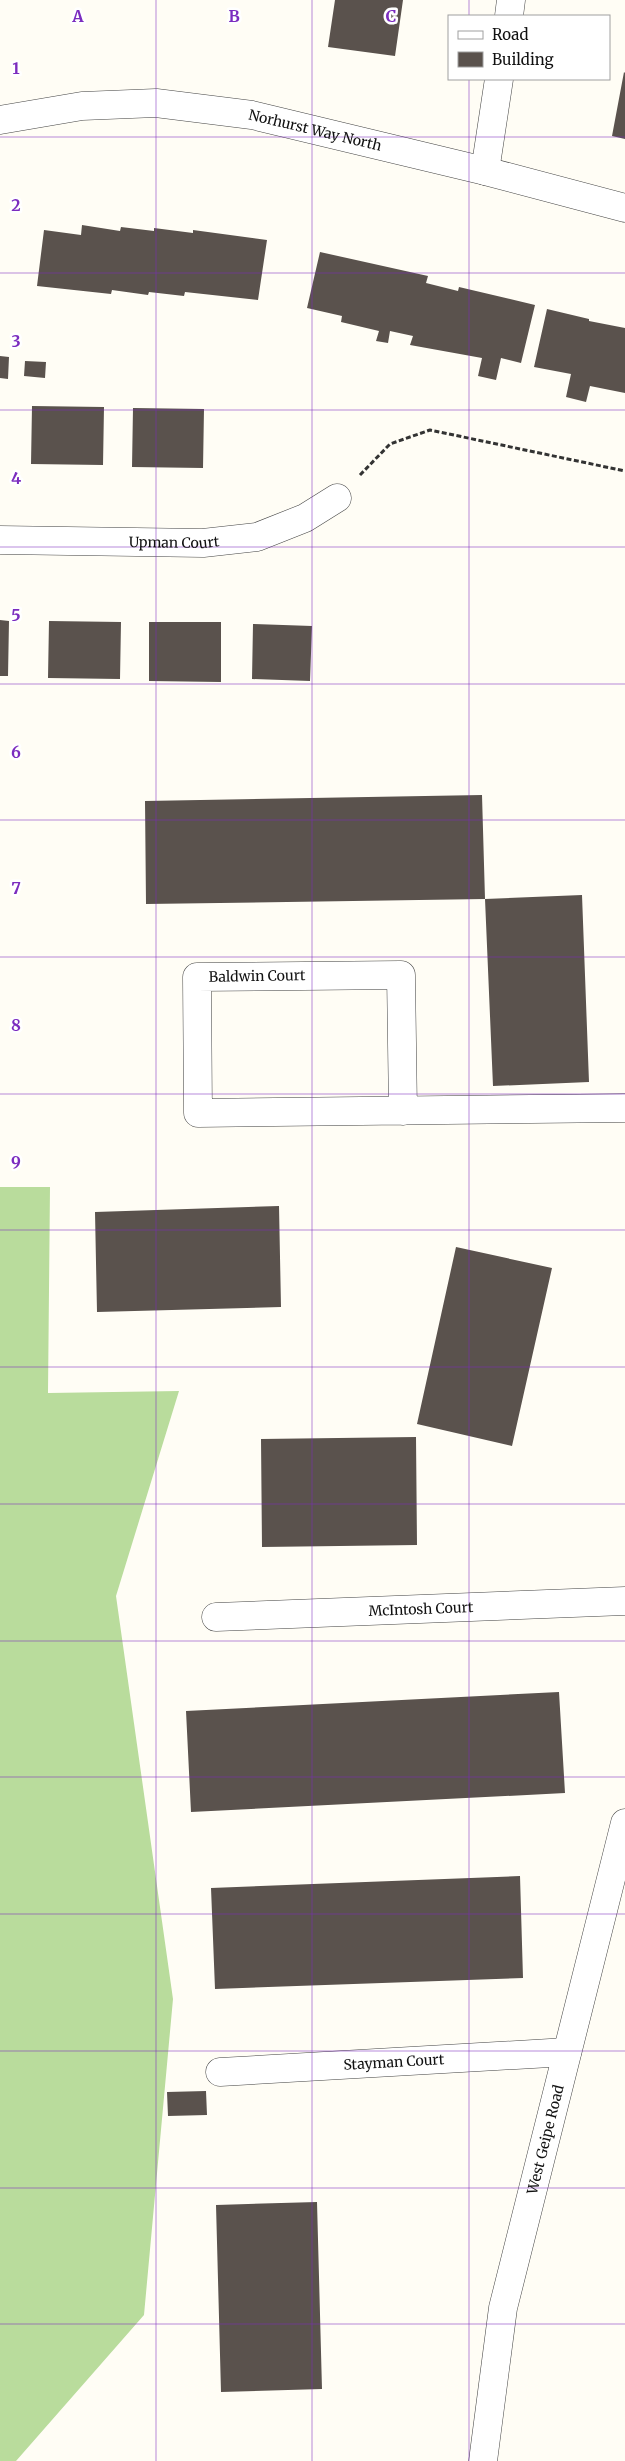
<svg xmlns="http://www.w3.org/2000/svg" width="625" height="2461" font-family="Merriweather,serif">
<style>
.forest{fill:#b9dc9c}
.building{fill:#5a524d}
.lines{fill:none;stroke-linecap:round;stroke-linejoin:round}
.street-casing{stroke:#444;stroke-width:29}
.path{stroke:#333;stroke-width:3;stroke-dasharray:5 2.5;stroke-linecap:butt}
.street{stroke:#fff;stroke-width:28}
.grid{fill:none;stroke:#7b2cbf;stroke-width:1;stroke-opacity:0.55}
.labels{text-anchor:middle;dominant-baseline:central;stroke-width:5;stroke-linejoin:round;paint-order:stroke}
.street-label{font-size:14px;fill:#111;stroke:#fff}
.grid-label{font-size:16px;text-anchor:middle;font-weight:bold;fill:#7b2cbf;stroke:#fff;stroke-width:5;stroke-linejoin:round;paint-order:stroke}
</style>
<rect width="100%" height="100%" fill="#fffdf5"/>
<!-- forest -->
<path class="forest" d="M0 1187H50L48 1393 179 1391 116 1596 173 1999 144 2315 16 2461H0Z"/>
<!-- building -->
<path class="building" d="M335 0H403L395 56 328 47Z
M624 72 625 73V139L612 136Z
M82 225 120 231 121 227 154 231V228L193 233V230L267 240 258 300 185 292 184 296 149 292 148 295 112 290 111 294 37 286 44 230 81 235Z
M320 252 428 276 426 283 458 291 459 287 535 305 521 363 501 358 496 380 478 376 482 358 410 345 413 336 390 331 388 343 376 341 379 331 341 322 342 316 307 308Z
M547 309 589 319V321L625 328V393L590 386 586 402 566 397 571 374 534 367Z
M0 356 9 357 8 379 0 378Z
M25 361 46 362 45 378 24 376Z
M32 406 104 407 103 465 31 464Z
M133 408 204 409 203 468 132 467Z
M0 620 9 621 8 676H0Z
M49 621 121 622 120 679 48 678Z
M149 622H221V682L149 681Z
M253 624 312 626 310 681 252 679Z
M482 795 485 899 146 904 145 801Z
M582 895 589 1082 493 1086 485 899Z
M279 1206 281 1307 97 1312 95 1212Z
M456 1247 552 1268 512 1446 417 1424Z
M416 1437 417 1545 262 1547 261 1439Z
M559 1692 565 1793 191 1812 186 1711Z
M520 1876 523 1978 215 1989 211 1888Z
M206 2091 207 2115 168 2116 167 2092Z
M317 2202 322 2389 221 2392 216 2205Z"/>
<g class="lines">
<defs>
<g id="street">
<path d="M509 16 511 0"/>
<path id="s1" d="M0 120 82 106 156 103 252 115 485 171 625 208"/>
<path d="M485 171 499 79"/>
<path id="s2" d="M0 540 203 543 257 537 305 518 337 498"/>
<path d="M403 1111 401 975 197 977 198 1113 625 1108"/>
<path id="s3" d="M216 1617 625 1601"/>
<path id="s4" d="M220 2072 567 2052"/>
<path id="s5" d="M483 2461 503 2308 625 1823"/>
</g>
</defs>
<!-- street casing -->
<use href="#street" class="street-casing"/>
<!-- path -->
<path class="path" d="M360 475 390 444 430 430 625 471"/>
<!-- street -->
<use href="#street" class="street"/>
</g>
<!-- grid -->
<path class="grid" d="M156 0V2461M312 0V2461M469 0V16M469 79V2461M0 137H625M0 273H625M0 410H625M0 547H625M0 684H625M0 820H625M0 957H625M0 1094H625M0 1230H625M0 1367H625M0 1504H625M0 1641H625M0 1777H625M0 1914H625M0 2051H625M0 2188H625M0 2324H625"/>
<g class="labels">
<!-- street labels -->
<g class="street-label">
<text stroke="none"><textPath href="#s1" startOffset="319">Norhurst Way North</textPath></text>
<text stroke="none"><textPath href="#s2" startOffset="174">Upman Court</textPath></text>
<text transform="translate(257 976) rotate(-1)">Baldwin Court</text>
<text stroke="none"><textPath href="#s3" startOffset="205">McIntosh Court</textPath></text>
<text stroke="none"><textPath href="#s4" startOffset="174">Stayman Court</textPath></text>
<text stroke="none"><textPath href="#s5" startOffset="328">West Geipe Road</textPath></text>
</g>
</g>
<g class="grid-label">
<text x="78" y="22">A</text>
<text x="234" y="22">B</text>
<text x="391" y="22">C</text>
<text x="16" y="74">1</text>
<text x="16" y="211">2</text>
<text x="16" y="347">3</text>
<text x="16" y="484">4</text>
<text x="16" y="621">5</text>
<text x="16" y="758">6</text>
<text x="16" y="894">7</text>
<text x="16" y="1031">8</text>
<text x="16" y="1168">9</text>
</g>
<!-- legend -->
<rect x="448" y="15" width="162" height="65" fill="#ffffff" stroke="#a0a0a0"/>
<rect x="458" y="31" width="25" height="8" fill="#ffffff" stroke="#a0a0a0"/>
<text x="492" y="40" font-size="15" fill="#111111">Road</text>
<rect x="458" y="52" width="25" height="15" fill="#5a524d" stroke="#a0a0a0"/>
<text x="492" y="65" font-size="15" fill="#111111">Building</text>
</svg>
